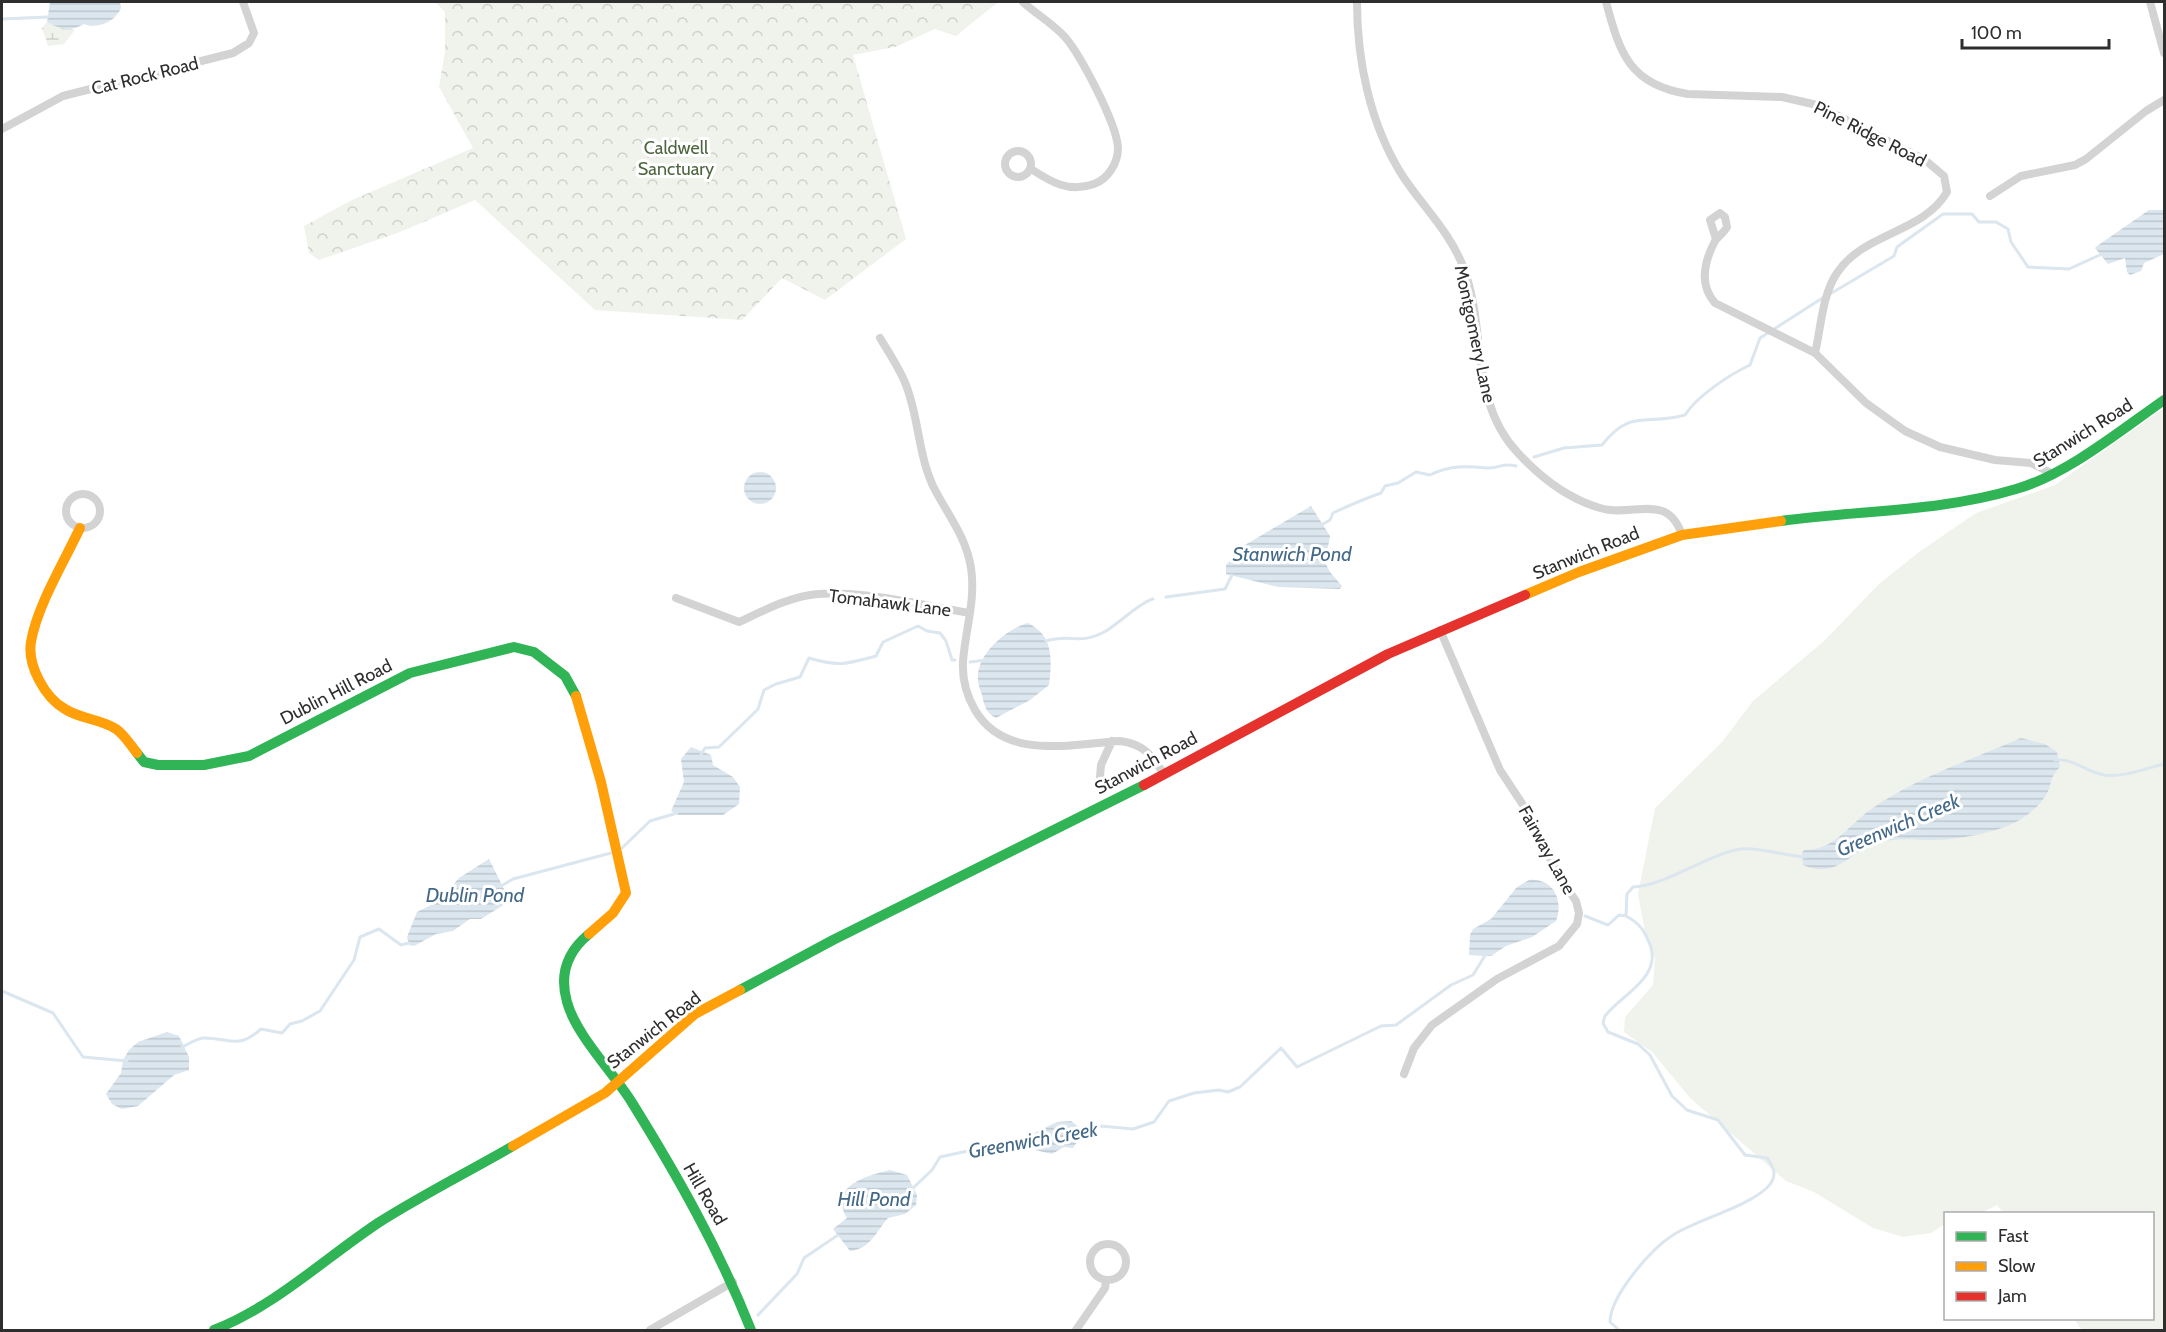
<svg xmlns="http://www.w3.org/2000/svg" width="2166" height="1332" font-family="Cabin,sans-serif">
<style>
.grass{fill:#f0f3ec}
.forest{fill:url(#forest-crowns)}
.wetland{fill:url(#wetland-marsh)}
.water{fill:url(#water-rules)}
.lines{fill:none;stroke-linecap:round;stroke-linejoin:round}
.stream{stroke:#dbe6ef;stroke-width:3}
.street{stroke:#d3d3d3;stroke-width:8}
.fast{stroke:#30b455;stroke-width:10}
.slow{stroke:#ff9f0a;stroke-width:10}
.jam{stroke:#e5322d;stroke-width:10}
.labels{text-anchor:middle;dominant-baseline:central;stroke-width:6;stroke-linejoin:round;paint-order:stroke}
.street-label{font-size:18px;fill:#2e2e2e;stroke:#fff}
.park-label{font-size:18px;fill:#4f6540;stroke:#fff}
.water-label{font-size:20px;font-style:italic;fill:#446988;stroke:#fff}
</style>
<defs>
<pattern id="forest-crowns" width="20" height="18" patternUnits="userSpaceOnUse" patternTransform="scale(1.5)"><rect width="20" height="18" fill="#f0f3ec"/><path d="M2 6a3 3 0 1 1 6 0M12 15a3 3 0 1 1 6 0" fill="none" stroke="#ced1cb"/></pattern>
<pattern id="wetland-marsh" width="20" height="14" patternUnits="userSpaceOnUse" patternTransform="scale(1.5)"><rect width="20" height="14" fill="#f0f3ec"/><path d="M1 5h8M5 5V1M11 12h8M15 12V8" fill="none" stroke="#ced1cb"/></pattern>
<pattern id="water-rules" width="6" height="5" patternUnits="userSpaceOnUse" patternTransform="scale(1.5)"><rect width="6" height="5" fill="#dbe6ef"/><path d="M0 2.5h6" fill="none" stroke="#bcc6cd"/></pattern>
</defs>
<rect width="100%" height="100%" fill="#fff"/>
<!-- grass -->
<path class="grass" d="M2164 408V1330H2082L2074 1319 2152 1318V1214L2003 1213 1997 1205 1981 1213 1946 1214 1945 1224 1931 1233 1903 1237 1873 1228 1814 1192 1786 1181 1690 1098 1653 1053 1624 1032 1625 1017 1653 985 1655 958 1646 937 1638 894 1655 808 1722 742 1753 701 1824 641 1879 584 1919 552 1976 513 2055 485Z"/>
<!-- forest -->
<path class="forest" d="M435 2H998L956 36 935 29 895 47 853 55 906 239 825 300 782 278 742 320 595 310 475 200 400 232 319 260 309 253 304 226 352 200 473 148 439 87 445 52V12Z"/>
<!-- wetland -->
<path class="wetland" d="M47 22 75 30 64 44 48 46 42 28Z"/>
<!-- water -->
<path class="water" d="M50 2H120L121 8C115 22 98 29 84 24 70 32 62 30 47 22Z
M2149 210H2164V254L2144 263 2141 271 2130 275 2127 272 2125 258 2108 264 2095 248 2097 246Z
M744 488a16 16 0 1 1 32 0a16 16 0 1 1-32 0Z
M1311 506 1330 536 1325 562 1330 572 1342 586 1340 589 1278 587 1226 574V565L1245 545Z
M1028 623C1054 636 1052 659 1049 685L1030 700 996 718C986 713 984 705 982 695 980 689 977 682 978 676 978 653 1008 628 1028 623Z
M2021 738 2045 744 2057 752 2060 767C2051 775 2052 781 2048 791 2044 801 2032 812 2023 818 1999 833 1961 839 1934 840 1915 840 1897 837 1878 843 1848 851 1839 880 1803 865L1802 853 1804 850C1833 851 1849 825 1870 810 1915 778 1971 760 2021 738Z
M691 747 711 755 713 765 733 777 740 787 739 804 723 815H678L671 811 684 782 681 759Z
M489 859 510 901 481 919H470L453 931 436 934 414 946 409 945 407 937 417 912 437 902 459 878Z
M1529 880C1553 878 1564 900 1556 921L1532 937 1506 946 1491 956 1469 955 1470 935 1473 929 1491 919 1517 887Z
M167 1032 179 1036 189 1057V1070L174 1075 138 1106 122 1109 112 1104 106 1094 121 1073 123 1060 129 1050 138 1042Z
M1071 1121 1084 1131 1073 1148 1064 1147 1052 1154 1035 1150 1030 1142V1135L1057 1122Z
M890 1170 907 1175 917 1195 916 1205 905 1214 888 1218C877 1230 871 1249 850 1251L833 1229 847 1218C845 1214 842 1209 842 1204 840 1181 875 1174 890 1170Z"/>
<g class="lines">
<!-- stream -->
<path class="stream" d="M2 19 48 17
M1830 294 1894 256 1897 247 1943 214H1972L1979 222H1996L2008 229 2011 242 2028 267 2069 269 2102 254
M1534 457 1564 448 1602 445C1631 408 1645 426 1685 415 1697 396 1729 375 1750 365L1760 338 1824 297
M1321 525 1330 520 1333 513C1350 505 1364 499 1381 493L1385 486 1398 483 1416 472 1430 475C1450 465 1465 466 1487 468 1499 469 1502 462 1516 466
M1166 597 1225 589 1232 575
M1046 641C1072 633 1079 646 1106 631 1119 623 1142 601 1153 599
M970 662 986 660
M700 756 705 748 719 747 749 718 758 709 764 690 776 684 800 677 809 658C839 667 847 664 876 656L883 642 918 626 927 631 940 633 946 641 952 660H955
M2055 760C2071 757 2088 773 2104 775 2122 778 2147 768 2164 764
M622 848 650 821 677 813
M501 886 513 879 611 853
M1585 916 1608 925 1619 915 1626 916
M1626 916 1627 894 1633 887C1665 886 1708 854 1741 849 1757 847 1788 856 1805 857
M2 991 53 1013 83 1057 127 1061
M182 1047C189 1044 197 1038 204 1038 231 1038 237 1050 261 1029L282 1033 290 1024 302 1021 320 1011 354 960 360 937 379 929 401 945 409 943
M1080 1130 1101 1126 1133 1129 1154 1122 1169 1101 1194 1093 1219 1090 1228 1092 1240 1087 1281 1048 1297 1067 1381 1026 1396 1025 1451 985 1473 975 1486 954
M912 1189 932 1170 940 1157 1032 1137
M758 1315 797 1274 804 1258 838 1235
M1619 1330 1610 1322C1610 1296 1651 1249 1673 1235 1696 1220 1757 1204 1771 1183 1777 1174 1773 1166 1767 1158L1745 1155 1718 1120 1687 1110 1672 1096 1650 1055 1638 1044 1608 1032 1603 1023 1605 1016C1623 993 1666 976 1648 940 1643 928 1637 922 1626 916"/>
<!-- street -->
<path class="street" d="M1023 2C1036 14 1052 23 1065 37 1081 56 1117 124 1118 148 1118 163 1108 179 1094 184 1069 193 1051 182 1031 169
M1357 2C1357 61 1370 124 1402 175 1423 207 1451 233 1464 269 1487 331 1469 401 1518 453 1540 477 1569 499 1600 508 1632 518 1667 491 1682 535
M1606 2C1620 54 1630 85 1688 94L1782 97 1817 105 1925 160 1944 176 1947 192C1922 234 1864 232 1837 273 1822 295 1821 328 1815 353
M2150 2 2164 53
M2 129 63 96 233 53 249 43 254 33 243 2
M1005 164a13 13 0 1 1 26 0a13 13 0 1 1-26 0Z
M1990 196 2021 176 2075 165 2086 159 2146 111 2164 100
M1716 239 1710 220 1720 213 1725 217 1727 227C1724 233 1718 236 1715 241 1704 262 1699 285 1715 303L1815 353 1866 403 1905 431 1940 447 1995 460 2031 463 2053 474
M880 338C889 353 900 369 906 385 919 418 918 454 933 486 947 514 966 536 971 568 976 600 965 631 963 662 962 679 967 696 975 710 1005 761 1071 744 1120 741 1144 744 1151 755 1164 774
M66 511a17 17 0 1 1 34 0a17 17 0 1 1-34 0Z
M676 598 739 622C763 611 791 596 818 594 868 591 920 605 970 613
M1100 777 1101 765 1112 741
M1404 1074 1414 1048 1432 1025 1497 979 1559 946 1577 924 1579 913 1576 901 1560 878 1525 808 1500 770 1440 630
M1090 1262a18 18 0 1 1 36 0a18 18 0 1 1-36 0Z
M650 1330 733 1282
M1076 1330 1105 1288 1106 1280"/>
<!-- fast -->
<path class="fast" d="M1781 521C1859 510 1940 512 2016 489 2066 475 2121 430 2164 400
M137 753 144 762 158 765H204L249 756 410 673 514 647 534 652 565 676 576 696
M589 934C567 952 559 974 567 1002 576 1035 612 1071 631 1101 677 1175 719 1249 751 1330
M740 990 833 940 1144 785
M214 1330C275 1306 324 1259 378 1223 422 1195 468 1172 513 1146"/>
<!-- slow -->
<path class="slow" d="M80 528C64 562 37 606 31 642 27 665 45 698 65 709 80 719 101 719 116 729 124 734 131 746 137 753
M1525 595 1579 572 1682 535 1781 521
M576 696 601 782 626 893 613 913 589 934
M513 1146 605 1093 695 1014 740 990"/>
<!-- jam -->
<path class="jam" d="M1144 785 1388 654 1525 595"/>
</g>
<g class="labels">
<!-- street labels -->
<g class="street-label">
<text transform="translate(145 76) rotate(-14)">Cat Rock Road</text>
<text transform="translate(1870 134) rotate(27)">Pine Ridge Road</text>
<text transform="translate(1475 334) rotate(78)">Montgomery Lane</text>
<text transform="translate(2083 433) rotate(-32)">Stanwich Road</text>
<text transform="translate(1586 553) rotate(-22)">Stanwich Road</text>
<text transform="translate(890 603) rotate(7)">Tomahawk Lane</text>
<text transform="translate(336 692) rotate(-27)">Dublin Hill Road</text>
<text transform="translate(1146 763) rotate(-28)">Stanwich Road</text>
<text transform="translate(1547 850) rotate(61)">Fairway Lane</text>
<text transform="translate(654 1030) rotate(-38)">Stanwich Road</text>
<text transform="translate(705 1194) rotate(60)">Hill Road</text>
</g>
<!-- park labels -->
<g class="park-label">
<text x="676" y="148">Caldwell<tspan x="676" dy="21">Sanctuary</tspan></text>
</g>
<!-- water labels -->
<g class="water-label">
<text x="1292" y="554">Stanwich Pond</text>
<text transform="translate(1898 825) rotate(-23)">Greenwich Creek</text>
<text x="475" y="895">Dublin Pond</text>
<text transform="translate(1033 1140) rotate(-10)">Greenwich Creek</text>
<text x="874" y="1199">Hill Pond</text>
</g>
</g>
<!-- border -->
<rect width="2166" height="1332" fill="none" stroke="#2e2e2e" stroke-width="6"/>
<!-- legend -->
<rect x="1944" y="1212" width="210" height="108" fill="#ffffff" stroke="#ababab" stroke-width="1.5"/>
<rect x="1956" y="1232" width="30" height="9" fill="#30b455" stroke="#ababab" stroke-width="1.5"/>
<text x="1998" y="1242" font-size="18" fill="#2e2e2e">Fast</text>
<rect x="1956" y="1262" width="30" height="9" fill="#ff9f0a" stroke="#ababab" stroke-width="1.5"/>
<text x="1998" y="1272" font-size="18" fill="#2e2e2e">Slow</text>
<rect x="1956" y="1292" width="30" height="9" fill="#e5322d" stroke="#ababab" stroke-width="1.5"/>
<text x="1998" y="1302" font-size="18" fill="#2e2e2e">Jam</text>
<!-- scale -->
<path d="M1962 39v9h147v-9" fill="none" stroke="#2e2e2e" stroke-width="3"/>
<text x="1971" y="39" font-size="18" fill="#2e2e2e" stroke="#ffffff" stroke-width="4.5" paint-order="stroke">100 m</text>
</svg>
